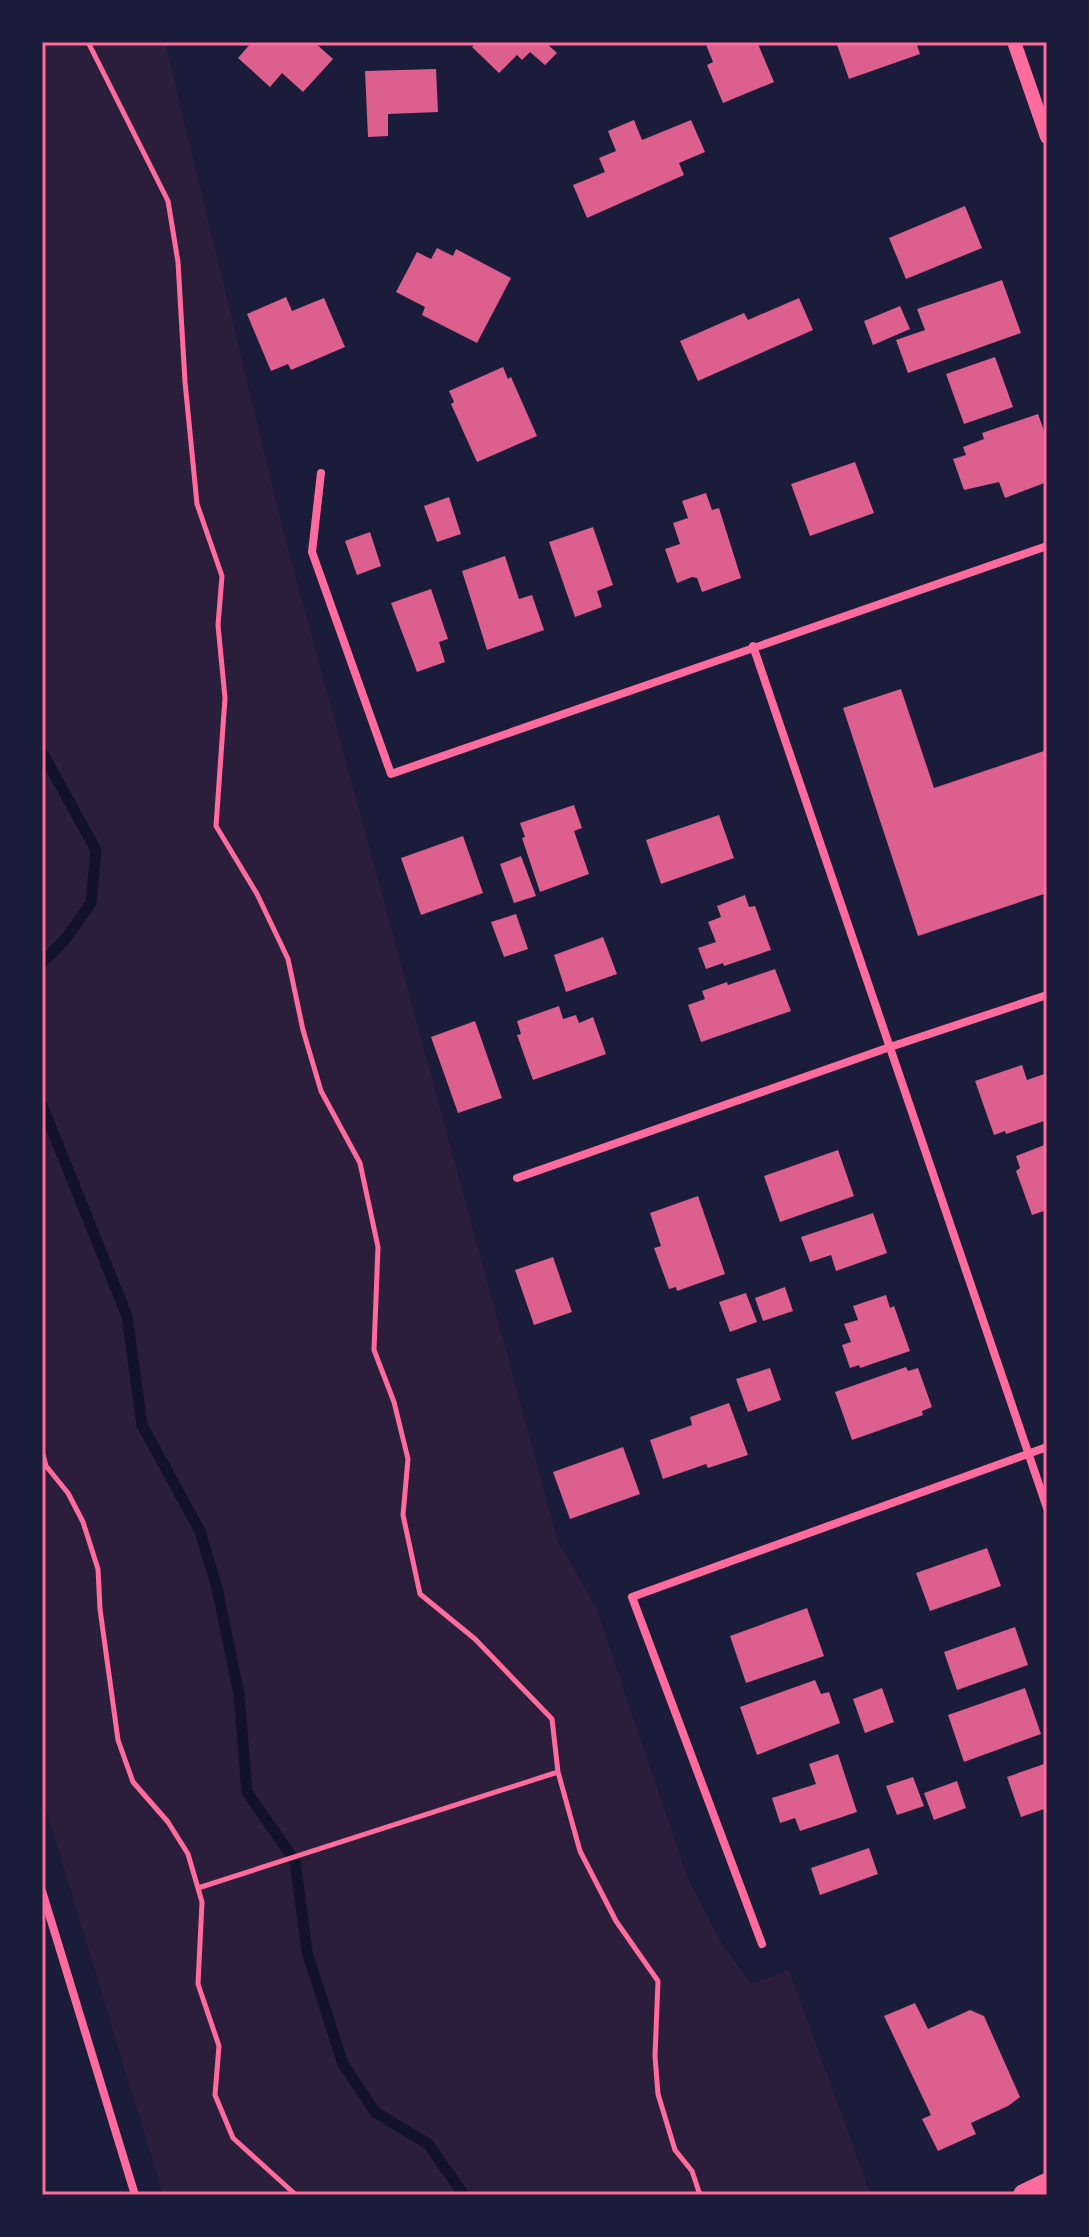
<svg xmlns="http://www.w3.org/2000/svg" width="1089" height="2237" font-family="'Nunito Sans',sans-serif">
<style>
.green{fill:#2a1e3b}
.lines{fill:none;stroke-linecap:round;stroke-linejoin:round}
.stream{stroke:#12122b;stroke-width:11}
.building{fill:#dd5f8e}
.path{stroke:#ff6b9d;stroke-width:5}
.minor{stroke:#ff6b9d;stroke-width:8}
.tertiary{stroke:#ff6b9d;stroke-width:14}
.trunk{stroke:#ff6b9d;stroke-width:22}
.neatline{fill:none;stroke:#ff6b9d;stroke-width:3}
</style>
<rect width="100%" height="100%" fill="#1b1b3a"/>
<!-- green -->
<path class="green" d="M42 42H165L283 530 558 1542 596 1607 688 1879 720 1941 751 1984 789 1970 871 2195H163L42 1796Z"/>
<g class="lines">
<!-- stream -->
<path class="stream" d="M42 752 96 850 91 903 64 941 42 963
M42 1105 127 1316 142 1425 200 1531 217 1588 239 1694 247 1792 295 1861 307 1952 343 2064 375 2112 428 2144 464 2195"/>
</g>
<!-- building -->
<path class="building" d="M252 42H314L333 59 303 92 282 73 270 87 238 58Z
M477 42H545L557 53 545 65 530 52 522 60 517 55 499 73 472 47Z
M705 42 758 44 774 82 723 103 707 65 713 62Z
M836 42H916L920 54 849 79Z
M436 69 438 112 388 114V136L368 137 365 71Z
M634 120 642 140 691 120 705 152 679 163 684 175 587 218 573 185 605 172 599 158 616 151 608 131Z
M965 206 982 248 906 279 889 238Z
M437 248 453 256 456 249 511 278 477 343 422 315 425 307 396 292 417 252 431 259Z
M1002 280 1021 333 908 373 896 340 925 330 917 309Z
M286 297 292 311 324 298 345 347 291 370 288 364 271 371 247 314Z
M799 298 813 330 698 381 680 341 744 313 748 320Z
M900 306 910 329 873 345 864 321Z
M995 357 1013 407 964 424 946 374Z
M503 367 508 379 511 377 537 436 477 462 451 404 454 402 449 391Z
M1038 414 1047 439V482L1005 498 999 482 964 490 953 459 966 455 963 447 984 439 982 433Z
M855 462 874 513 810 536 791 484Z
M706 493 712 510 719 508 741 578 702 592 697 578 692 577 677 583 665 549 680 544 673 523 688 518 682 501Z
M449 497 461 534 437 542 424 506Z
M593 527 613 585 597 591 602 607 575 617 549 542Z
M370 532 381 566 357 575 345 541Z
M505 556 519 599 532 595 544 630 487 650 462 571Z
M431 589 448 639 439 642 445 662 417 672 391 603Z
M901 689 934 788 1047 750V893L918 936 843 708Z
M574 805 582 828 574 831 589 874 540 892 522 838 525 837 520 823Z
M719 815 734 858 661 884 646 840Z
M463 836 483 893 421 915 401 858Z
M521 856 536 896 514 903 500 864Z
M745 895 749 907 755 906 771 950 724 966 723 963 706 969 698 948 716 942 708 922 721 917 717 906Z
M516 914 528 949 504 957 491 922Z
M603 937 617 974 566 992 554 955Z
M775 969 791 1011 701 1042 688 1005 705 999 702 991 727 982 728 985Z
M559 1006 563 1019 576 1015 579 1023 593 1017 606 1054 533 1080 517 1035 521 1034 517 1021Z
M475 1021 502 1098 458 1113 431 1037Z
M1022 1065 1027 1080 1047 1073V1120L1006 1134 1005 1131 994 1135 975 1081Z
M1047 1144V1210L1032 1215 1016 1171 1020 1168 1016 1156Z
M838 1150 854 1196 780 1222 764 1176Z
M698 1196 725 1274 677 1291 676 1287 669 1289 654 1248 661 1246 650 1213Z
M873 1213 887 1253 836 1271 831 1255 810 1262 801 1237Z
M553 1257 572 1312 534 1325 515 1270Z
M785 1287 793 1311 763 1321 755 1298Z
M746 1293 757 1322 730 1332 719 1302Z
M886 1295 890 1308 894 1306 910 1351 860 1368 859 1365 850 1368 842 1345 851 1342 844 1324 858 1320 853 1306Z
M906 1367 908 1371 918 1368 932 1407 922 1411 923 1415 852 1440 835 1392Z
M770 1368 781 1400 748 1412 736 1379Z
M729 1403 748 1455 708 1468 706 1464 663 1479 650 1440 692 1425 690 1417Z
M623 1447 640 1494 570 1519 553 1472Z
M987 1548 1001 1586 930 1611 916 1573Z
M807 1608 824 1656 746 1683 730 1636Z
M1015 1627 1028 1665 957 1690 944 1652Z
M815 1680 821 1694 829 1692 840 1723 757 1755 740 1707Z
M882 1688 894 1722 865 1733 853 1699Z
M1025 1688 1041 1734 964 1762 948 1715Z
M838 1754 857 1812 800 1831 795 1818 780 1823 772 1798 816 1784 809 1764Z
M1047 1763V1808L1021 1817 1007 1777Z
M913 1777 924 1806 897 1815 886 1786Z
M957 1781 966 1808 934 1820 924 1793Z
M869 1848 878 1874 820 1895 811 1868Z
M915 2003 928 2029 970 2010 984 2016 1020 2097 1008 2106 971 2123 976 2134 938 2151 922 2119 931 2115 884 2016Z"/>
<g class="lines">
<!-- path -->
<path class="path" d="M88 42 168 201 178 262 185 382 197 504 222 576 218 625 225 698 216 826 257 894 288 959 303 1030 321 1091 360 1163 378 1247 374 1350 394 1402 408 1459 403 1515 420 1594 475 1639 552 1719 558 1772 580 1851 616 1921 658 1981 655 2056 658 2094 675 2150 692 2171 700 2195
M42 1451 46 1466 68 1493 83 1522 98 1569 100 1609 118 1740 133 1782 168 1822 188 1854 202 1902 198 1984 219 2046 215 2095 233 2138 296 2195
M198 1888 558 1772"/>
<!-- minor -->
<path class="minor" d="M321 473 312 552 391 774 1047 546
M753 646 1047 1508
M517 1178 890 1047 1047 995
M42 1891 135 2195
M762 1944 632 1597 1047 1447"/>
<!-- tertiary -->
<path class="tertiary" d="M1014 42 1047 137"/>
<!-- trunk -->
<path class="trunk" d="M1024 2195 1047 2184"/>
</g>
<!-- border -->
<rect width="1089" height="2237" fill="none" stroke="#1b1b3a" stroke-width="88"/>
<rect x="44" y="44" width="1001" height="2149" class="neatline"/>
</svg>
